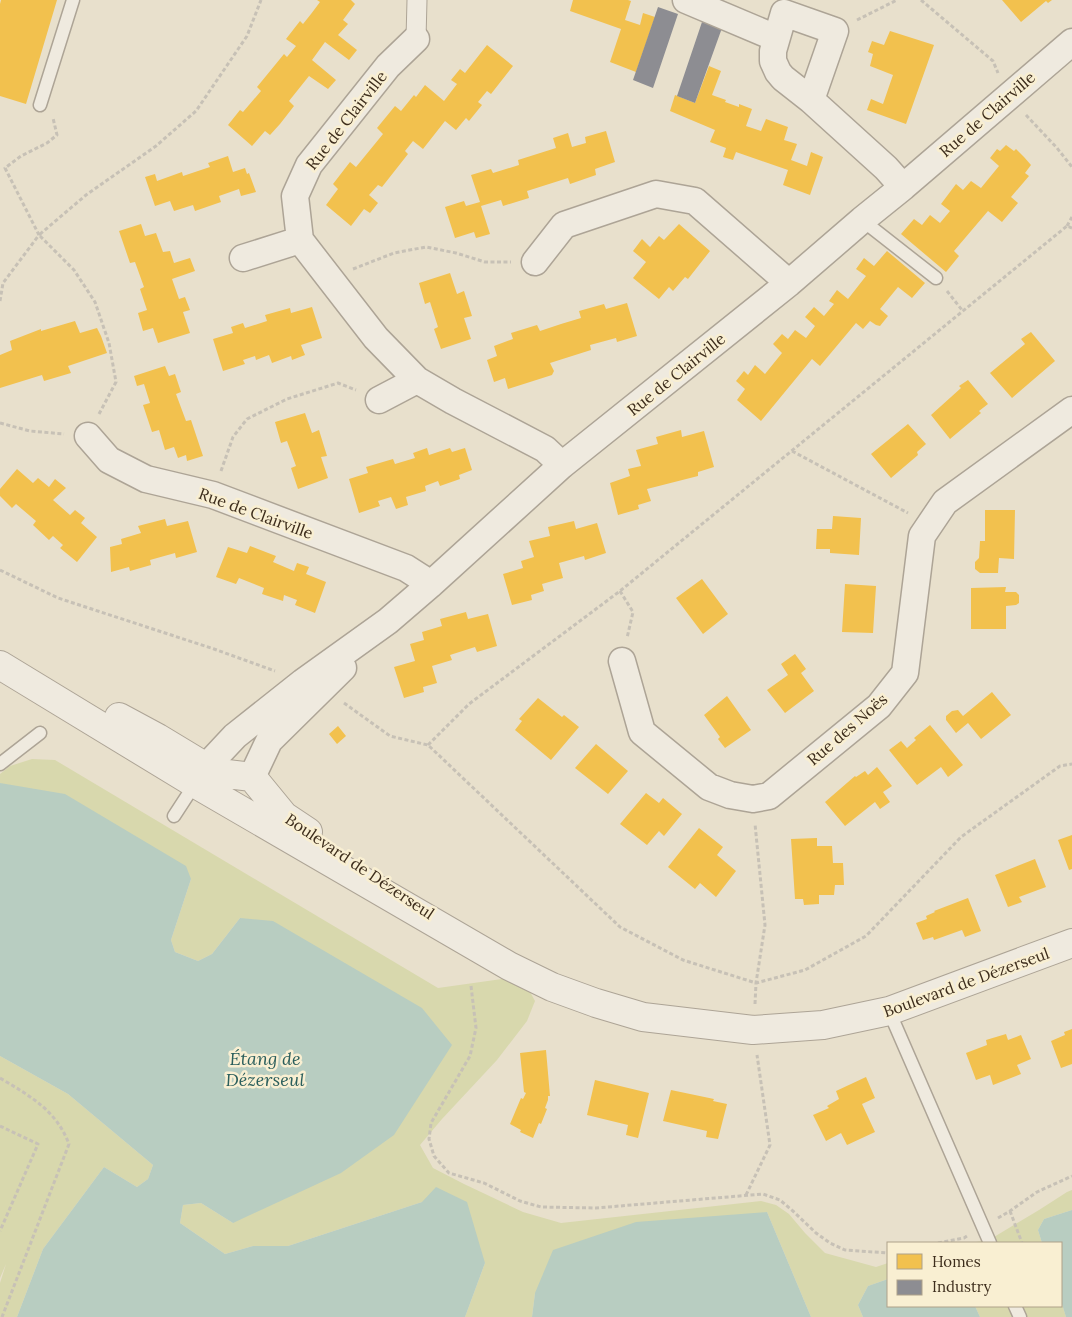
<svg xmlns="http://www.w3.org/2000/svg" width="1072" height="1317" font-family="Lora,serif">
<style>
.green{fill:#d8d8ad}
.water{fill:#b8cdc1}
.homes{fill:#f2c14e}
.industry{fill:#8d8d92}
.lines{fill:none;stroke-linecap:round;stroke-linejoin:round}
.service-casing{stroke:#ada496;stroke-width:15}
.pedestrian-casing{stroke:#ada496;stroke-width:21}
.minor-casing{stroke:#ada496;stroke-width:29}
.tertiary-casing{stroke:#ada496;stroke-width:30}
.path{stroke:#c7c1b6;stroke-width:3;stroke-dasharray:4 2.5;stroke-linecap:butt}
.service{stroke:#efeadf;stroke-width:12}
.pedestrian{stroke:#efeadf;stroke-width:19}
.minor{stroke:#efeadf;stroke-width:26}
.tertiary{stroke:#efeadf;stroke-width:28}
.labels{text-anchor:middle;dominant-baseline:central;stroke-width:5;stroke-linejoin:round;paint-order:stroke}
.street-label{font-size:16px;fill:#3d2d1c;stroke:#f9efd2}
.water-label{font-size:18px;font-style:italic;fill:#2a5e5c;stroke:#f9efd2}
</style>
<rect width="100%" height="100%" fill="#e8e0cc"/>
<!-- green -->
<path class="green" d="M32 759 55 760 438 988 509 978 529 990 535 1001 527 1021 497 1060 442 1119 420 1145 433 1168 464 1184 523 1212 561 1223 761 1201 776 1205 789 1214 805 1233 825 1253 876 1267 888 1263V1279L868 1286 858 1305 863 1317H811L767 1212 535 1293 532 1317H465L485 1263 422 1202 288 1246H253L225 1254 180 1223 183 1205 201 1203 233 1223 240 918 212 954 198 961 175 952 171 940 191 879 0 783V774L10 766Z
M0 1056 68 1094 153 1165 148 1179 137 1187 104 1167 43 1249 17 1317H0V1283L6 1264 0 1278Z
M1072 1190V1210L1044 1219 1038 1230 1042 1243H970L989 1240 1039 1210 1067 1192Z
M1061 1301 1066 1317H980L975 1306H1061Z"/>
<!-- water -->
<path class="water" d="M0 783 65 794 186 866 191 879 171 940 175 952 198 961 212 954 240 918 273 921 422 1008 452 1045 394 1135 341 1173 233 1223 201 1203 183 1205 180 1223 225 1254 253 1246H288L422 1202 436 1187 467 1202 485 1263 465 1317H17L43 1249 104 1167 137 1187 148 1179 153 1165 68 1094 0 1056Z
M1072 1210V1317H1066L1061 1301V1243H1042L1038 1230 1044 1219Z
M767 1212 811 1317H532L535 1293 553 1250 636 1222Z
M888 1279V1306H975L980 1317H863L858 1305 868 1286Z"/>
<!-- homes -->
<path class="homes" d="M1 0H57L26 104 0 96V4Z
M317 0H351L355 4 343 20 348 24 338 35 357 50 349 60 325 42 312 60 336 80 328 89 309 76 289 101 294 106 280 124 270 135 265 131 252 146 228 125 240 110 243 112 261 91 257 87 284 54 287 57 296 46 286 39 300 21 303 24 311 14 320 2Z
M573 0H628L631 1 625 20 640 25 643 13 655 17 636 72 610 62 621 29 570 11Z
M1002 0H1052L1048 3 1046 1 1021 22Z
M890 31 934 45 906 124 867 110 871 99 883 104 893 75 870 66 873 54 868 52 872 41 884 45Z
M487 45 513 66 491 94 487 91 478 102 482 105 469 121 466 118 456 130 445 121 423 149 413 141 405 151 408 154 382 187 378 185 369 195 378 203 370 213 364 209 351 226 326 205 338 189 333 184 350 162 356 167 383 134 377 128 395 106 401 111 414 95 416 97 425 85 444 101 457 84 451 80 460 69 465 73Z
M709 66 721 71 712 95 726 100 725 102 739 107V104L752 109 746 126 761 131 766 119 788 127 784 140 797 144 791 160 807 166 811 152 823 157 810 195 783 185 788 170 736 152 733 160 723 157 726 148 710 142 715 130 670 111 675 95 695 103Z
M606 131 615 162 595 169 596 175 570 184 568 178 527 191 529 198 503 206 501 200 481 206 490 234 476 238 474 232 455 238 445 207 464 201 466 206 480 202 471 175 491 169 493 173 519 165 518 160 556 148 553 138 568 133 572 147 586 143 585 137Z
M1006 145 1014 151 1016 149 1024 157 1031 165 1025 173 1029 176 1011 197 1018 203 1002 222 988 211 954 251 959 256 946 272 901 234 914 219 922 225 930 215 940 223 950 211 941 204 956 184 963 190 971 181 981 188 999 166 990 158 997 149 1000 151Z
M228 156 233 172 245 168 247 174 249 173 256 192 241 196 239 189 219 196 221 202 195 211 193 205 174 211 170 201 155 206 145 177 155 174 157 181 182 172 183 176 210 167 208 163Z
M141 224 145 236 156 233 163 252 170 251 174 263 190 258 195 271 172 279 179 299 185 297 190 310 183 312 190 333 158 343 153 328 143 331 138 313 147 310 140 289 144 287 135 262 130 263 119 231Z
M679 224 710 251 688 279 685 277 673 291 669 287 659 299 633 278 646 262 633 251 642 239 650 247 659 236 664 240Z
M887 251 925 283 912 298 898 287 880 309 888 316 880 326 876 325 870 321 863 329 856 323 820 366 812 359 761 421 737 400 745 389 736 381 744 371 748 375 755 365 765 374 782 353 773 344 782 334 788 339 795 330 806 338 815 326 805 317 814 307 824 316 834 304 829 301 837 290 848 299 866 276 856 269 864 258 874 266Z
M450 273 457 294 464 291 472 316 464 318 471 339 441 349 434 329 438 327 430 302 425 304 419 283Z
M627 303 637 336 617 342 616 338 590 345 591 350 550 363 554 371 552 375 508 389 505 378 494 382 487 360 497 356 494 346 513 339 511 333 537 325 540 331 561 324 581 318 579 311 604 304 606 309Z
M312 307 322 338 301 345 305 355 292 360 291 356 272 363 269 355 256 360 255 356 243 360 245 364 223 371 213 339 233 333 231 327 243 323 245 328 267 321 265 315 290 308 291 313Z
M75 321 80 333 97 328 101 336 107 353 68 366 71 373 44 381 42 375 0 388V355L12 350 10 341 41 329V331Z
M1031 332 1055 361 1012 398 990 373 1025 344 1021 339Z
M165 366 169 376 175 374 181 392 176 394 186 421 191 420 203 456 187 461 186 455 178 458 174 447 165 450 159 430 152 432 143 405 150 403 144 384 137 386 134 376Z
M968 380 988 404 979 411 981 413 950 439 931 415 961 388 959 386Z
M305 413 312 433 319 430 327 456 321 457 328 478 298 489 291 468 296 466 287 441 281 443 275 422Z
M908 424 926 444 917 452 918 455 891 478 871 454Z
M681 430 682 437 704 431 714 467 698 472V476L647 489 651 501 638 505 639 509 618 515 610 483 630 476 628 469 641 466 636 450 658 444 656 437Z
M427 448 429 455 450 448 452 452 465 448 472 470 459 475 460 479 440 486 438 481 425 486 426 491 406 497 408 505 396 509 391 497 378 501 380 506 359 513 349 479 368 473 366 467 393 459 395 464 415 458 413 453Z
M17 469 33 483 38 478 49 487 55 479 66 488 53 500 70 515 75 510 85 518 81 523 97 537 77 562 60 548 63 545 53 536 49 540 33 525 36 521 16 504 12 508 0 496V489Z
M985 510H1015L1014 559 999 558 998 573H980L975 569V562L979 558 980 541H985Z
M833 516 861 518 859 555 830 553V549H816L817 529H832Z
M165 519 167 526 188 521 197 552 176 558 175 553 150 560 151 565 130 571 129 567 111 572 110 547 122 544 121 539 141 533 138 526Z
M574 521 576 529 597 523 606 553 585 560 584 556 559 563 563 578 542 584 544 591 531 595 532 600 512 605 503 574 523 568 521 561 534 557 529 541 550 536 548 527Z
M250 546 276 556 273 562 294 571 297 563 309 567 306 574 326 582 315 613 295 605 297 600 284 595 283 601 262 594 264 588 239 578 236 584 216 577 228 547 247 553Z
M702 579 728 614 703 634 676 598Z
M845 584 876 586 873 633 842 632Z
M1006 587 1005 592H1016L1019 595V603L1016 605 1006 606V629H971V588Z
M466 612 468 619 488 614 497 646 477 652 475 647 450 655 452 660 432 666 437 683 423 687 424 692 404 698 394 667 415 661 410 644 424 640 422 632 442 626 440 619Z
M795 654 806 669 801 673 814 691 785 713 767 690 788 675 781 664Z
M992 692 1011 715 981 739 968 723 956 733 946 720V716L952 711 958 710 963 716Z
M727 696 751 730 725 748 718 739 720 737 704 715Z
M538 698 562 717 564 715 579 727 551 760 515 730 522 721 519 719Z
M930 725 963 765 948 777 941 767 917 785 889 750 901 741 907 748 916 740 914 738Z
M338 726 346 736 337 744 329 734Z
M596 744 628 771 608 794 575 768Z
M877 767 892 786 883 792 890 802 880 809 875 802 845 826 825 802 855 776 856 777 865 771 868 775Z
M646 793 659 803 663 798 682 814 664 836 659 831 647 845 620 824Z
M699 828 723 847 717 855 736 871 716 897 700 883 695 889 668 867Z
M1072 835V869L1069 870 1058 840Z
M817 838V846H832L833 863H843L844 885H835L834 895H819V904L804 905 803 899H795L791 839Z
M1035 859 1046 887 1019 897 1022 902 1008 907 995 875Z
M968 898 981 931 965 937 962 930 934 940 933 937 923 940 916 923 927 919 926 916 935 912 934 911Z
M1072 1029V1064L1061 1068 1051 1041 1065 1035 1064 1032Z
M1006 1034 1008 1040 1021 1035 1031 1059 1017 1065 1021 1074 993 1085 990 1075 976 1080 966 1053 987 1045 986 1040Z
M546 1050 550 1096H548V1100L545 1108 547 1109 541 1124 539 1123 533 1138 520 1132 521 1130 510 1124 521 1098 523 1099 526 1093 524 1092 520 1053Z
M866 1077 875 1098 862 1104 875 1132 847 1145 841 1133 826 1141 813 1115 829 1108 827 1106 839 1099 836 1091Z
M595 1080 649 1093 638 1138 626 1135 628 1125 587 1115Z
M671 1090 714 1099 713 1101 727 1104 718 1139 706 1137 707 1131 663 1121Z"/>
<!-- industry -->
<path class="industry" d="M658 7 678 14 653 88 633 80Z
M702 22 722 28 695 103 677 96Z"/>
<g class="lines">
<defs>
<path id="service" d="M40 105 73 0
M862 220 936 278
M0 764 40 733
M174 816 189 793 194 783
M889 1011 990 1243
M1015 1306 1020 1317"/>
<path id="pedestrian" d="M416 39 417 0"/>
<path id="minor" d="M686 0 776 38
M416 39 388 66 309 165 295 196 300 240 376 338 417 380 453 401 545 449 562 465
M811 100 835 31 784 13 773 51V61L778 72 783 78 811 100 886 168 903 187
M243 258 300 240
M535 262 564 225 656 194 695 201 789 283
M379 400 417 380
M88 436 109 460 146 479 213 495 406 568 431 584
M622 661 642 732 709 787 730 795 753 799 769 796 879 706 905 673 922 536 945 502 1072 410
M252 777 269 741 343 668
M195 782 206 767 235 736 303 682 388 621 431 584 562 465 789 283 862 220 903 187 1072 42"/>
<path id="tertiary" d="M0 665 194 783 509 966 552 987 596 1003 643 1017 753 1030 823 1025 889 1011 1072 943
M119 717 158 738 206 767 227 774 252 777 284 816 308 832"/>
</defs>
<!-- service casing -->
<use href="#service" class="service-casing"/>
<!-- pedestrian casing -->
<use href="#pedestrian" class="pedestrian-casing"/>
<!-- minor casing -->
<use href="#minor" class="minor-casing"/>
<!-- tertiary casing -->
<use href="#tertiary" class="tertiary-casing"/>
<!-- path -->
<path class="path" d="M921 0 993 61 998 73
M857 20 897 0
M1026 115 1057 148 1072 167
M1067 226 1072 217
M353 269 394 253 426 247 456 253 485 262H511
M947 291 962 310
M0 301 3 283 39 235 5 168 21 156 47 143 57 135 53 118
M99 414 116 382 109 343 95 302 74 270 39 235 86 195 156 146 196 111 247 36 261 0
M0 423 30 431 64 434
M792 451 908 513
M221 471 233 437 247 419 287 399 338 383 356 390
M0 570 58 598 214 649 275 671
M620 591 633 612 627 638
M344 703 390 736 428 745 620 927 683 960 756 983 805 970 866 936 961 837 1060 766 1072 764
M428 745 469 704 620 591 1067 226 1072 228
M471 986 476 1028 470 1056 431 1123 429 1139 434 1156 449 1173 484 1183 520 1201 541 1207 596 1208 763 1194 780 1200 794 1212 816 1233 830 1243 845 1250 888 1253
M755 1004 756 983 765 925 755 824
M0 1078C30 1096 56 1110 69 1144L2 1317
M0 1126 38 1144 0 1231
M746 1195 770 1145 757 1055
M1010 1211 1022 1243
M998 1218 1010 1211 1037 1192 1072 1176
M938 1243 964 1238 967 1236"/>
<!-- service -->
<use href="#service" class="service"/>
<!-- pedestrian -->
<use href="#pedestrian" class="pedestrian"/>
<!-- minor -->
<use href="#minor" class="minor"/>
<!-- tertiary -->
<use href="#tertiary" class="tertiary"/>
</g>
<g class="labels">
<!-- street labels -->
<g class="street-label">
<text transform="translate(987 114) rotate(-41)">Rue de Clairville</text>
<text transform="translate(346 120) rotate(-52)">Rue de Clairville</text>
<text transform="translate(676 374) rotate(-39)">Rue de Clairville</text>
<text transform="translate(256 513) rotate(20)">Rue de Clairville</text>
<text transform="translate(847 729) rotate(-41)">Rue des Noës</text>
<text transform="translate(360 866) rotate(34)">Boulevard de Dézerseul</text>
<text transform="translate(966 982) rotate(-20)">Boulevard de Dézerseul</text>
</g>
<!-- water labels -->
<g class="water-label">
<text x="265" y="1058">Étang de<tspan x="265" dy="21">Dézerseul</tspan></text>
</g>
</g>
<!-- legend -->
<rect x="887" y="1242" width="175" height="65" fill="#f9efd2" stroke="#aea189"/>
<rect x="897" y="1254" width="25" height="15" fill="#f2c14e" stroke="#aea189"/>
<text x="932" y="1267" font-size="15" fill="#3d2d1c">Homes</text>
<rect x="897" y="1280" width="25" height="15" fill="#8d8d92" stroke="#aea189"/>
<text x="932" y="1292" font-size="15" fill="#3d2d1c">Industry</text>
</svg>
